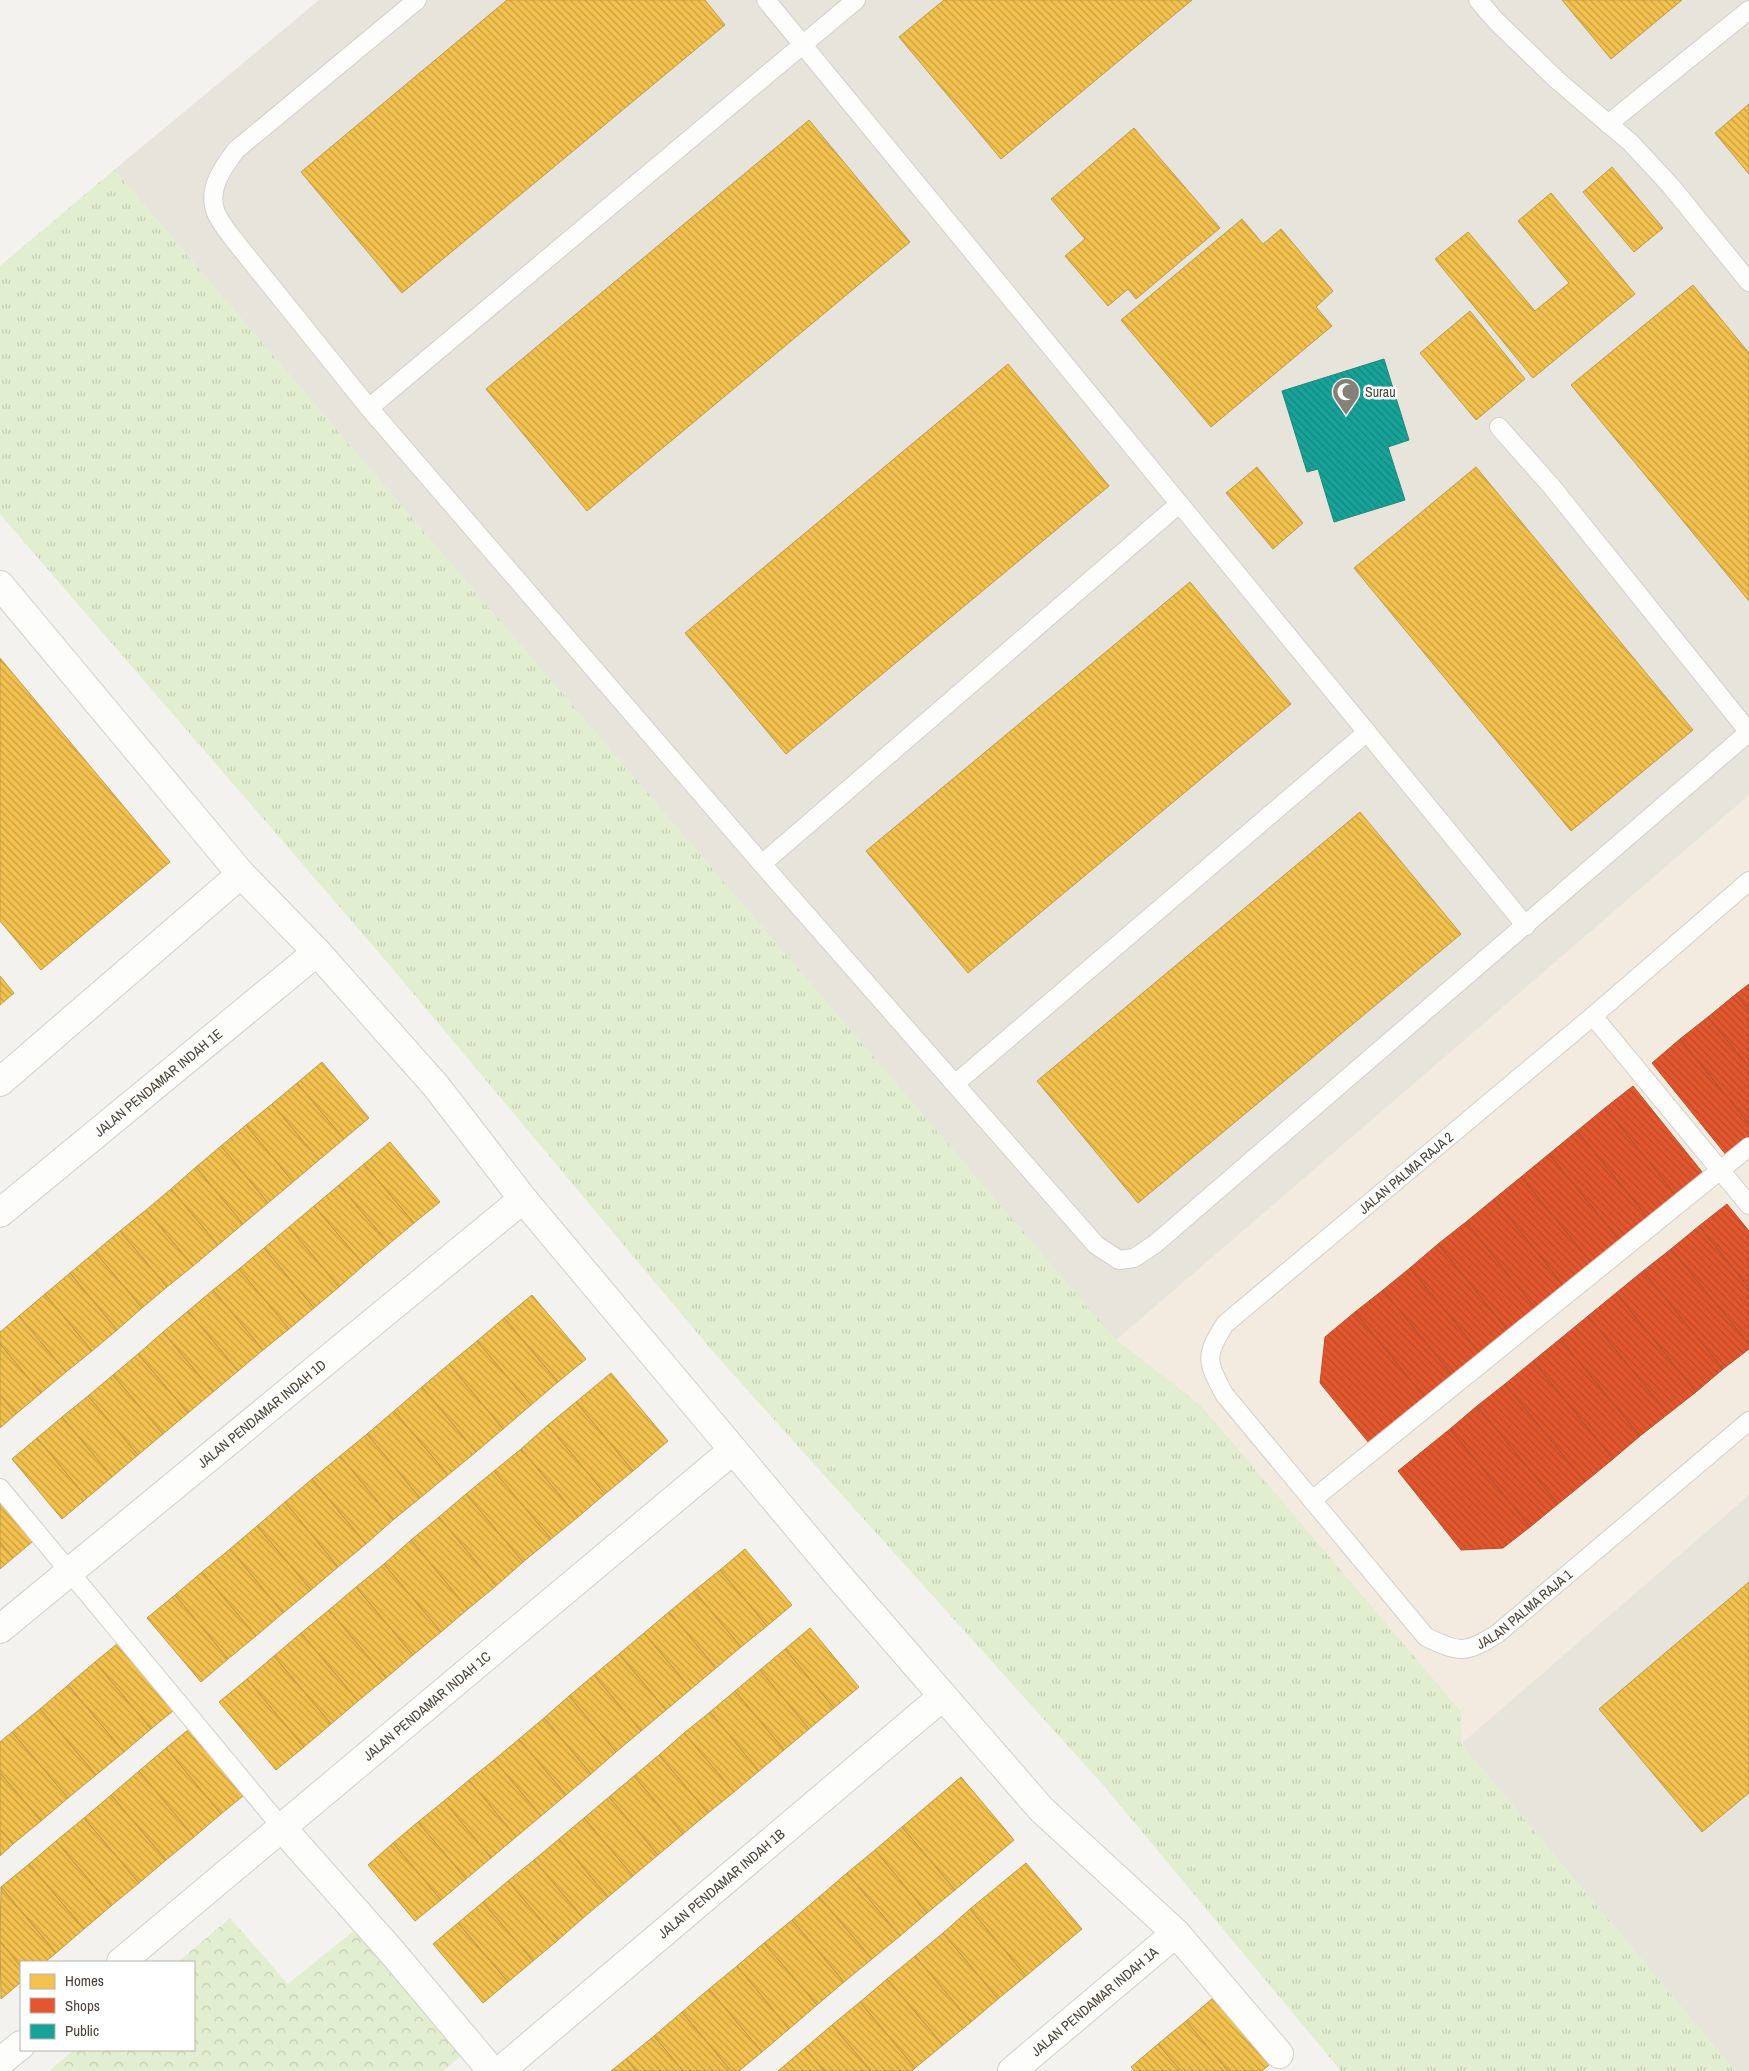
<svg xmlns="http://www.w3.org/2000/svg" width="1749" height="2071" font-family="'Archivo Narrow',sans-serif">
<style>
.residential{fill:#e7e4dc}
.commercial{fill:#f3ebdf}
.grass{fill:url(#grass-tufts)}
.forest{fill:url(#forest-crowns)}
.homes{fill:url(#homes-back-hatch);stroke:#c09c48}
.shops{fill:url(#shops-back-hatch);stroke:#b65131}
.public{fill:url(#public-back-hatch);stroke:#27867c}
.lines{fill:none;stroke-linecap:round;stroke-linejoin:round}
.lane-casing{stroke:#d2d0cb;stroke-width:20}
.street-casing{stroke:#d2d0cb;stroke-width:30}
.lane{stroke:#fdfdfc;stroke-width:18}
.street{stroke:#fdfdfc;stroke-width:28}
.labels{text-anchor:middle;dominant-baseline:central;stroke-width:5;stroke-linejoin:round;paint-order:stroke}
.poi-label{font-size:14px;fill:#4b4439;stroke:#fff;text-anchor:start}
.street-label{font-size:14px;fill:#4b4439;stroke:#fff}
</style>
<defs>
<pattern id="grass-tufts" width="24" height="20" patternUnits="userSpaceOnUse" patternTransform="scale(1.25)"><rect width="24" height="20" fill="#e1eecf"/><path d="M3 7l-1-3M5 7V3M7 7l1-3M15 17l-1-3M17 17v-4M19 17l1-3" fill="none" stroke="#c3cdb2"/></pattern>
<pattern id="forest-crowns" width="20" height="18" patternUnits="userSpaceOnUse" patternTransform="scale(1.25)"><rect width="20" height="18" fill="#e1eecf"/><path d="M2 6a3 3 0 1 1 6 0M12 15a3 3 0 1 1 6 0" fill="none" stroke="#c3cdb2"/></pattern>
<pattern id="homes-back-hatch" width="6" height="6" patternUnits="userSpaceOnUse" patternTransform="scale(1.25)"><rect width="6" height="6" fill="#f2c14e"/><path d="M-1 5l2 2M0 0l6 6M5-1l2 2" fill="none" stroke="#c69e42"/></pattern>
<pattern id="shops-back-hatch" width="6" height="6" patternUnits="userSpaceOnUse" patternTransform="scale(1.25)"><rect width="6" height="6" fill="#e4572e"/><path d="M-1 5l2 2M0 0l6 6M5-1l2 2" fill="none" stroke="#bb4a28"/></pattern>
<pattern id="public-back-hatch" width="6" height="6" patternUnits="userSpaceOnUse" patternTransform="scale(1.25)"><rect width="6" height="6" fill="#17a398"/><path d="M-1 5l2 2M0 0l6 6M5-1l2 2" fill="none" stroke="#17867d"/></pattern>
</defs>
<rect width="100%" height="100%" fill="#f4f2ee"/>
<!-- residential -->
<path class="residential" d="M319 0H1749V2071H1735L1461 1744 114 170Z"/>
<!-- commercial -->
<path class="commercial" d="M1749 795V1495L1461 1744V1712L1200 1405 1116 1340Z"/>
<!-- grass -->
<path class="grass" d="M114 170 1116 1340 1200 1405 1461 1712V1744L1735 2071H1341L1104 1786 715 1354 381 955 0 514V266Z"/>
<!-- forest -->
<path class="forest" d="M230 1918 288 1984 356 1929 462 2055 443 2071H49L74 2050H194V1962H178Z"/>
<!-- homes -->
<path class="homes" d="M507 0H705L725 25 402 293 301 172Z
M944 0H1192L1001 159 899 37Z
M1562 0H1682L1611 59Z
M1749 104V174L1715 133Z
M809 120 910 242 587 511 486 389Z
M1134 128 1220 228 1136 299 1128 289 1108 306 1065 256 1085 239 1051 199Z
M1612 167 1663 228 1634 252 1583 192Z
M1551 193 1635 294 1533 378 1435 259 1468 232 1535 311 1569 283 1518 221Z
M1242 219 1263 244 1281 229 1333 291 1316 307 1332 326 1211 427 1121 320Z
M1693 285 1749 353V601L1571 385Z
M1470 311 1525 379 1476 420 1420 353Z
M1008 364 1109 486 786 754 685 633Z
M1257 467 1303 523 1273 549 1226 493Z
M1476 467 1693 730 1571 831 1354 568Z
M1190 582 1291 704 968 973 866 851Z
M0 658 170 862 41 970 0 921Z
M1360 812 1461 934 1138 1203 1037 1081Z
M0 976 14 993 0 1005Z
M322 1062 369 1118 344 1139 297 1083Z
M297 1083 344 1139 319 1160 272 1104Z
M272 1104 319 1160 293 1182 246 1125Z
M246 1125 293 1182 268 1203 221 1146Z
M390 1142 440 1202 414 1223 364 1164Z
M221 1146 268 1203 243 1224 196 1167Z
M364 1164 414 1223 389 1244 339 1185Z
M196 1167 243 1224 218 1245 171 1189Z
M339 1185 389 1244 364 1265 314 1206Z
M171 1189 218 1245 193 1266 146 1210Z
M314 1206 364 1265 339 1287 289 1227Z
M146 1210 193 1266 167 1287 120 1231Z
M289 1227 339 1287 314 1308 264 1248Z
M120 1231 167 1287 142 1308 95 1252Z
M264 1248 314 1308 289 1329 239 1269Z
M95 1252 142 1308 117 1330 70 1273Z
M239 1269 289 1329 263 1350 213 1290Z
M70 1273 117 1330 92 1351 45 1294Z
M213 1290 263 1350 238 1371 188 1311Z
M45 1294 92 1351 66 1372 19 1316Z
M532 1295 586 1359 558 1382 504 1318Z
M188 1311 238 1371 213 1392 163 1332Z
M19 1316 66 1372 41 1393 0 1344V1332Z
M504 1318 558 1382 531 1405 477 1341Z
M163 1332 213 1392 188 1413 138 1354Z
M477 1341 531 1405 503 1429 449 1364Z
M0 1344 41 1393 16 1414 0 1395Z
M138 1354 188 1413 163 1434 113 1375Z
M449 1364 503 1429 476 1452 422 1387Z
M611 1373 668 1441 633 1471 576 1402Z
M113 1375 163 1434 138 1455 88 1396Z
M422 1387 476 1452 448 1475 394 1411Z
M0 1395 16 1414 0 1428Z
M88 1396 138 1455 112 1477 62 1417Z
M576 1402 633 1471 605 1494 548 1425Z
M394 1411 448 1475 420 1498 367 1434Z
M62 1417 112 1477 87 1498 37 1438Z
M548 1425 605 1494 578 1517 521 1449Z
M367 1434 420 1498 393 1520 340 1456Z
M37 1438 87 1498 62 1519 12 1459Z
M521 1449 578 1517 551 1539 494 1471Z
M340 1456 393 1520 366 1544 312 1479Z
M494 1471 551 1539 523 1562 466 1494Z
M312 1479 366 1544 338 1567 285 1502Z
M0 1491 38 1537 13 1558 0 1542Z
M466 1494 523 1562 496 1586 439 1517Z
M285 1502 338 1567 311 1590 257 1526Z
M439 1517 496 1586 468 1609 411 1540Z
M257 1526 311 1590 283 1613 230 1549Z
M411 1540 468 1609 441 1632 384 1564Z
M0 1542 13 1558 0 1569Z
M230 1549 283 1613 256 1636 202 1572Z
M745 1549 792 1605 767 1626 720 1570Z
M384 1564 441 1632 413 1655 356 1587Z
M720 1570 767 1626 741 1647 694 1591Z
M202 1572 256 1636 228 1659 175 1595Z
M1749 1582V1793L1702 1832 1599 1709Z
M356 1587 413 1655 386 1678 329 1610Z
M694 1591 741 1647 716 1668 669 1612Z
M175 1595 228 1659 201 1682 147 1618Z
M329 1610 386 1678 358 1701 301 1633Z
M669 1612 716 1668 691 1689 644 1633Z
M810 1628 859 1687 834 1708 785 1649Z
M301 1633 358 1701 331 1724 274 1656Z
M644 1633 691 1689 666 1710 619 1654Z
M123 1639 179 1706 151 1729 95 1662Z
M785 1649 834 1708 809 1729 760 1670Z
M619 1654 666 1710 641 1731 594 1675Z
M274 1656 331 1724 304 1747 247 1679Z
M95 1662 151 1729 124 1752 68 1685Z
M760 1670 809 1729 784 1750 735 1691Z
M594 1675 641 1731 616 1752 569 1696Z
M247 1679 304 1747 276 1770 219 1702Z
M68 1685 124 1752 96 1775 40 1709Z
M735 1691 784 1750 759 1771 710 1712Z
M569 1696 616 1752 591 1774 544 1718Z
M40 1709 96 1775 68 1798 12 1732Z
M710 1712 759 1771 734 1792 684 1733Z
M544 1718 591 1774 566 1795 519 1739Z
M194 1725 249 1791 221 1814 166 1748Z
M12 1732 68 1798 41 1821 0 1773V1742Z
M684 1733 734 1792 708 1813 659 1755Z
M519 1739 566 1795 541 1816 494 1760Z
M166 1748 221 1814 194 1837 139 1771Z
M659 1755 708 1813 683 1834 634 1776Z
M494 1760 541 1816 516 1837 469 1780Z
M139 1771 194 1837 166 1860 111 1795Z
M0 1773 41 1821 13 1844 0 1829Z
M634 1776 683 1834 658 1855 609 1797Z
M961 1777 1014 1840 955 1890 902 1827Z
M469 1780 516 1837 491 1858 444 1801Z
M111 1795 166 1860 139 1883 84 1818Z
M609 1797 658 1855 633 1876 584 1818Z
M444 1801 491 1858 466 1879 418 1822Z
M84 1818 139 1883 111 1906 56 1841Z
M584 1818 633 1876 608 1897 559 1839Z
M418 1822 466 1879 441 1900 393 1843Z
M902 1827 955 1890 927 1913 875 1850Z
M0 1829 13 1844 0 1856Z
M559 1839 608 1897 583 1918 534 1860Z
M56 1841 111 1906 84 1929 29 1864Z
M393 1843 441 1900 415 1921 368 1865Z
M875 1850 927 1913 900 1936 847 1873Z
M534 1860 583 1918 558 1940 508 1881Z
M1026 1863 1082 1929 1026 1976 970 1909Z
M29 1864 84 1929 56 1953 1 1887Z
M847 1873 900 1936 872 1959 819 1897Z
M508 1881 558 1940 533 1961 483 1902Z
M1 1887 56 1953 45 1962H21V1967L0 1941Z
M819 1897 872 1959 844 1982 792 1920Z
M483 1902 533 1961 508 1982 458 1923Z
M970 1909 1026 1976 998 1999 943 1933Z
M792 1920 844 1982 817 2005 764 1943Z
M458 1923 508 1982 483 2003 433 1944Z
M943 1933 998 1999 971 2022 915 1956Z
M0 1941 21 1967V1982L1 1999Z
M764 1943 817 2005 789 2029 737 1966Z
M915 1956 971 2022 943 2045 887 1979Z
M737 1966 789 2029 762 2052 709 1989Z
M887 1979 943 2045 915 2068 860 2002Z
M709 1989 762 2052 739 2071H731L682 2012Z
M1213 1998 1269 2065 1262 2071H1228L1186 2021Z
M860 2002 915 2068 912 2071H871L832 2025Z
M682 2012 731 2071H683L654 2036Z
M1186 2021 1228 2071H1181L1158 2044Z
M832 2025 871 2071H824L805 2048Z
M654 2036 683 2071H636L626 2059Z
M1158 2044 1181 2071H1134L1131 2067Z
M805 2048 824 2071H778Z
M626 2059 636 2071H611Z"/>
<!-- shops -->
<path class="shops" d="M1749 984V1011L1736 994Z
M1736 994 1749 1011V1067L1708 1017Z
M1708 1017 1749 1067V1124L1680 1039Z
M1680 1039 1749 1124V1147L1731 1161 1652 1063Z
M1633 1086 1711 1183 1684 1205 1605 1108Z
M1605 1108 1684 1205 1656 1228 1577 1131Z
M1577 1131 1656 1228 1628 1251 1549 1154Z
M1549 1154 1628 1251 1600 1273 1521 1177Z
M1521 1177 1600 1273 1572 1296 1494 1199Z
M1494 1199 1572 1296 1544 1319 1466 1222Z
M1727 1204 1749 1231V1288L1699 1226Z
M1466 1222 1544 1319 1516 1341 1438 1244Z
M1699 1226 1749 1288V1344L1671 1249Z
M1438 1244 1516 1341 1489 1364 1410 1268Z
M1671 1249 1749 1344V1349L1723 1369 1643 1271Z
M1410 1268 1489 1364 1461 1386 1383 1290Z
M1643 1271 1723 1369 1696 1392 1616 1293Z
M1383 1290 1461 1386 1434 1409 1355 1312Z
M1616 1293 1696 1392 1668 1414 1588 1316Z
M1355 1312 1434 1409 1378 1454 1320 1383 1325 1337Z
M1588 1316 1668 1414 1640 1436 1560 1339Z
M1560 1339 1640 1436 1613 1459 1533 1361Z
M1533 1361 1613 1459 1585 1482 1505 1384Z
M1505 1384 1585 1482 1558 1504 1477 1406Z
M1477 1406 1558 1504 1530 1527 1450 1429Z
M1450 1429 1530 1527 1503 1548 1461 1550 1398 1471Z"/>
<!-- public -->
<path class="public" d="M1384 359 1409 440 1388 447 1405 500 1334 522 1318 469 1307 472 1282 391Z"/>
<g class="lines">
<defs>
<g id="lane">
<path d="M417 0 236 150C223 168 208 187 215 210 218 220 228 232 234 240L369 408 762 864 1096 1245 1119 1260 1134 1258 1155 1244 1749 732"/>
<path d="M766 0 1526 926"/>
<path d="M1478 0 1496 21 1557 80 1631 143 1670 185 1749 282"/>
<path d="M1608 124 1749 10"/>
<path d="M369 408 856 0"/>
<path d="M1499 427 1552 487 1749 732"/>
<path d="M762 864 1179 504"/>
<path id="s1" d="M1749 881 1593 1016 1225 1324C1204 1357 1207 1361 1224 1394L1426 1637C1460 1653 1465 1654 1497 1634L1749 1421"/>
<path d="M1593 1016 1749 1205"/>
<path d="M956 1083 1367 732"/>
<path d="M0 1488 283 1829"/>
<path d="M1312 1500 1749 1147"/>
</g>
<g id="street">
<path d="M0 585 241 874 317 952 436 1086 523 1199 838 1575 1041 1809 1176 1933 1279 2054"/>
<path d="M0 1082 241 874"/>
<path id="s2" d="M0 1213 317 952"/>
<path id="s3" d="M0 1629 523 1199"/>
<path d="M283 1829 392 1952 492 2071"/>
<path id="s4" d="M121 1962 733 1450"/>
<path d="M0 2062 21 2045"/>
<path id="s5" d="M500 2071 943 1696"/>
<path id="s6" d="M1012 2071 1176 1933"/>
</g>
</defs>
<!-- lane casing -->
<use href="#lane" class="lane-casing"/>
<!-- street casing -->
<use href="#street" class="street-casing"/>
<!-- lane -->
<use href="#lane" class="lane"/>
<!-- street -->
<use href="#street" class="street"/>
</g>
<!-- icons -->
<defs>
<symbol id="mosque-pin" viewBox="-11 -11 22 30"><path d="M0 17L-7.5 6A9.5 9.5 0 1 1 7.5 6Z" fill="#868178" stroke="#fff"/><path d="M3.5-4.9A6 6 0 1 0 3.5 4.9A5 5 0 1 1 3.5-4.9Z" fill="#fff"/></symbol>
</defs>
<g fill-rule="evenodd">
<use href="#mosque-pin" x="1330" y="376" width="32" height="43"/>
</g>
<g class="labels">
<!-- poi labels -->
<g class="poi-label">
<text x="1365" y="392">Surau</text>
</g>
<!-- street labels -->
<g class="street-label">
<text stroke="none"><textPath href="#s2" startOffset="205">JALAN PENDAMAR INDAH 1E</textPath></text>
<text transform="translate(1406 1173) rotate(-40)">JALAN PALMA RAJA 2</text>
<text stroke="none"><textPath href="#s3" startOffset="339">JALAN PENDAMAR INDAH 1D</textPath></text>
<text stroke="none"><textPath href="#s1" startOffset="1192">JALAN PALMA RAJA 1</textPath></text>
<text stroke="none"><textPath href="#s4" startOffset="399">JALAN PENDAMAR INDAH 1C</textPath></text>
<text stroke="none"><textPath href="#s5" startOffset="290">JALAN PENDAMAR INDAH 1B</textPath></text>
<text stroke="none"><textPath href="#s6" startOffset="108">JALAN PENDAMAR INDAH 1A</textPath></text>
</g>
</g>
<!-- legend -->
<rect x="20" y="1961" width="175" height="90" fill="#ffffff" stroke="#b7b4b0"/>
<rect x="30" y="1974" width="25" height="15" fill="#f2c14e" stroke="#b7b4b0"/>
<text x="65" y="1986" font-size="15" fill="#4b4439">Homes</text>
<rect x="30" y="1998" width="25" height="15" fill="#e4572e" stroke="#b7b4b0"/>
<text x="65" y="2011" font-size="15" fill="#4b4439">Shops</text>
<rect x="30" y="2024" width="25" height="15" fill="#17a398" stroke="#b7b4b0"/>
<text x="65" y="2036" font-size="15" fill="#4b4439">Public</text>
</svg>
